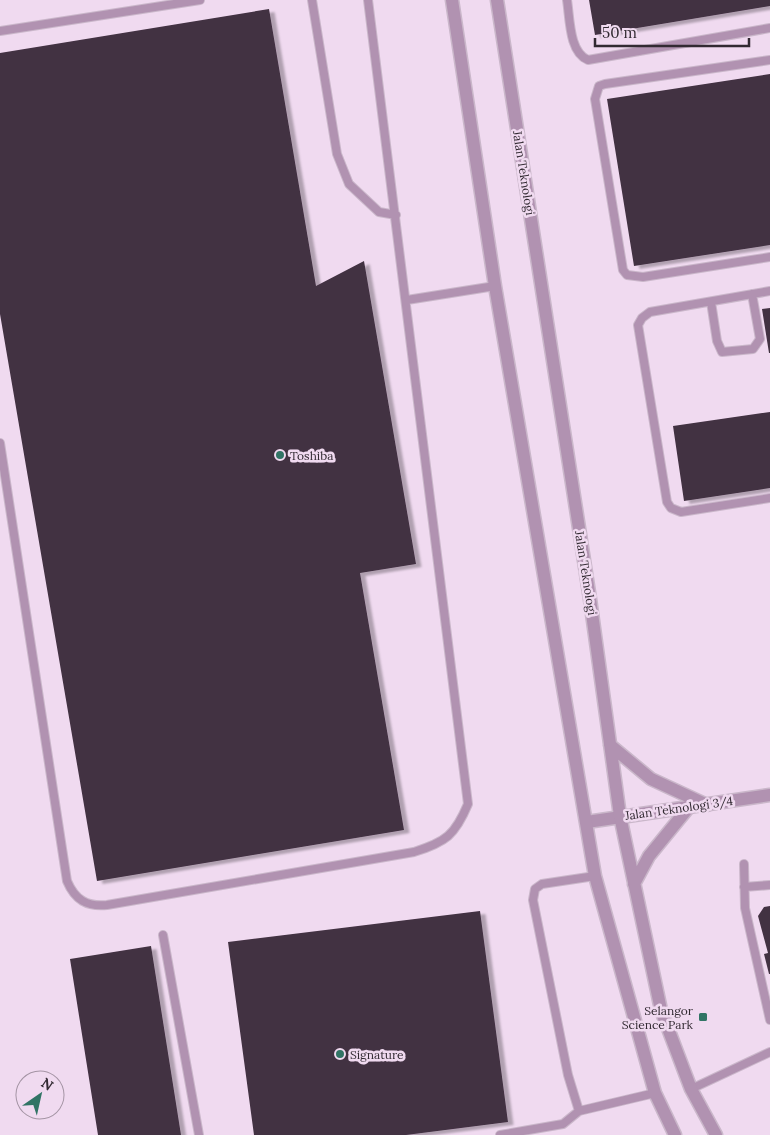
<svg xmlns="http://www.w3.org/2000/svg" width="770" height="1135" font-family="Lora,serif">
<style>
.building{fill:#423142;filter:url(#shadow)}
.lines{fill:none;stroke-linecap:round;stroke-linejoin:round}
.service-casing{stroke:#cab7ca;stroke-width:10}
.minor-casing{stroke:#cab7ca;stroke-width:15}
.tertiary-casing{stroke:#cab7ca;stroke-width:15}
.service{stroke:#b192b1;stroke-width:8}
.minor{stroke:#b192b1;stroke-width:12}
.tertiary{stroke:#b192b1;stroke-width:12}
.poi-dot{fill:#317465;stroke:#f0daf0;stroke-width:2}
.labels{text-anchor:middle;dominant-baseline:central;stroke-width:5;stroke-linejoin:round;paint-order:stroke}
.street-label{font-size:12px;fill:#322a32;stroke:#f0daf0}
.poi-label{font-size:12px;fill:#322a32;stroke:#f0daf0;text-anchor:start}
</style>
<defs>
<filter id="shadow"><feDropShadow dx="5.5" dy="3" stdDeviation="1" flood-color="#0004"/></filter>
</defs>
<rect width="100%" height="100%" fill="#f0daf0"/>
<!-- building -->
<path class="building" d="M589 0H770V6L595 35Z
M269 9 316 286 364 261 416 564 360 573 404 830 97 881 0 314V53Z
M770 74V245L634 266 607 99Z
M770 308V353H769L762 309Z
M770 412V488L684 501 673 426Z
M770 906V974H769L764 954 768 953 758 916 764 907Z
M480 911 508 1122 406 1135H254L228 942Z
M151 946 181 1135H98L70 959Z"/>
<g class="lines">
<defs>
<path id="service" d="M312 0 337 154 349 184 379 212 396 215
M567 0C570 19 569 52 588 60L770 28
M0 31 200 0
M770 60 605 84 599 86 595 99 623 270 627 275 643 277 770 257
M770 291 650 312 642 318 638 325 667 502 671 508 681 512 770 498
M407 300 495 286
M711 302 717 341 722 352 753 349 760 339 752 294
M0 443 67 881C75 900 87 907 107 905L414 852C446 842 455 835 468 804L368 0
M744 864 745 908 770 1020
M744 887 770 885
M163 935 199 1135
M691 1089 770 1052
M579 1111 568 1075 533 900 535 889 542 884 595 876
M500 1135 563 1124 579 1111 655 1093"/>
<path id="minor" d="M587 822 770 795"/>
<path id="tertiary" d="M452 0 495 286 595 876 655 1093 675 1135
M497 0 590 599 620 816 661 1010 691 1089 716 1135
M610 745 651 779 707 805
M634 884 649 856 689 807"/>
</defs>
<!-- service casing -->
<use href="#service" class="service-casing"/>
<!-- minor casing -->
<use href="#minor" class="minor-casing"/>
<!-- tertiary casing -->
<use href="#tertiary" class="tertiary-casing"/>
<!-- service -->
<use href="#service" class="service"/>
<!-- minor -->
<use href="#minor" class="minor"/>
<!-- tertiary -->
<use href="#tertiary" class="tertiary"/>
</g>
<!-- markers -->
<g class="poi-dot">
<circle cx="280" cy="455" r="5"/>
<rect x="698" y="1012" width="10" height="10" rx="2.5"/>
<circle cx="340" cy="1054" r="5"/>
</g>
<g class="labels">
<!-- street labels -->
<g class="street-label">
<text transform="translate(524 173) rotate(81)">Jalan Teknologi</text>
<text transform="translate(586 573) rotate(81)">Jalan Teknologi</text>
<text transform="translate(679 808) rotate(-8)">Jalan Teknologi 3/4</text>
</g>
<!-- poi labels -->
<g class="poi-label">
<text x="290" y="455">Toshiba</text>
<text x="693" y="1010" text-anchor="end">Selangor<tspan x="693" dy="14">Science Park</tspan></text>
<text x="350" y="1054">Signature</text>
</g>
</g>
<!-- north arrow -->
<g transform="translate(40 1095) rotate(34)"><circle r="24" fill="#f0daf0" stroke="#a494a4"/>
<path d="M0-4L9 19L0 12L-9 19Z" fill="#317465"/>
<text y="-8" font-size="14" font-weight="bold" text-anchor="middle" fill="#322a32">N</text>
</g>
<!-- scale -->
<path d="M595 38v8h154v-8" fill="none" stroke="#322a32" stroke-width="2.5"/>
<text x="602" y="38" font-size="15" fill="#322a32" stroke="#f0daf0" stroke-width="4" paint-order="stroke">50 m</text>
</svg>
